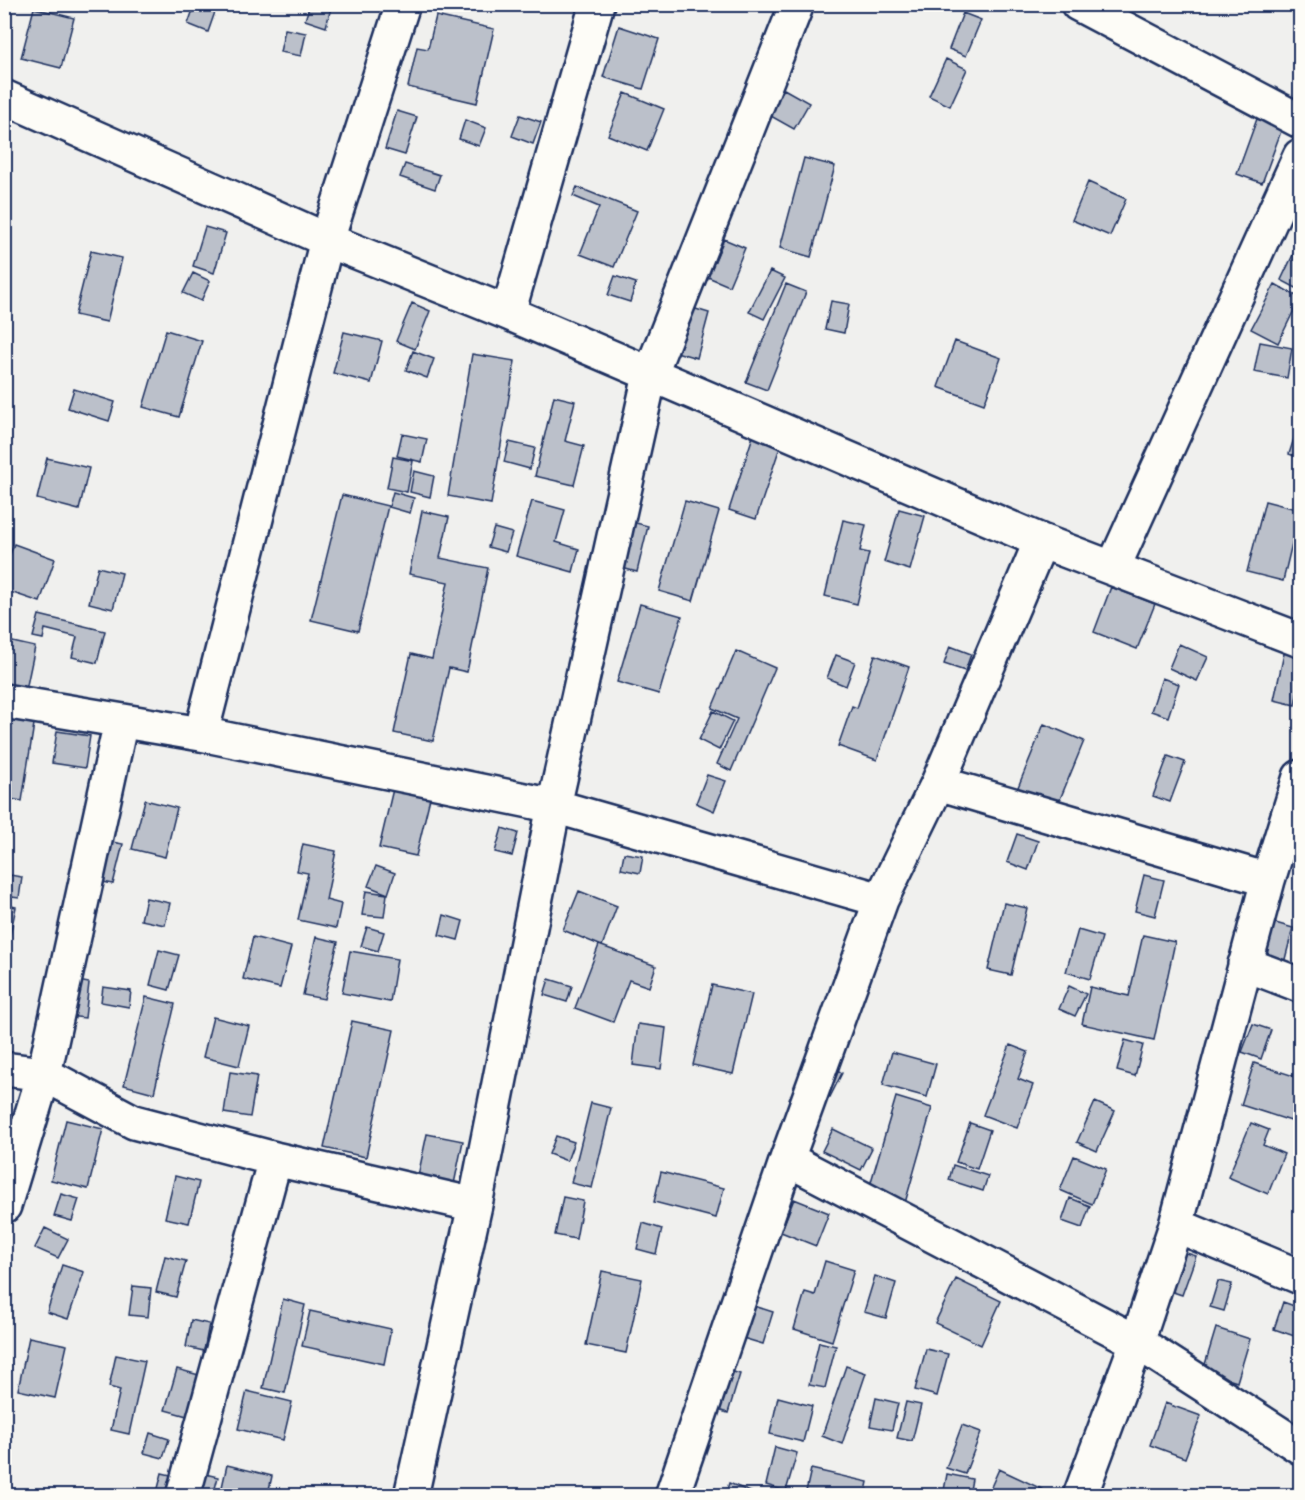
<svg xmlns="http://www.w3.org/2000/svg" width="1305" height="1500" font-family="Mynerve,sans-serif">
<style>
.building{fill:#bbc0ca;stroke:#1b2f5e;stroke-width:1.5}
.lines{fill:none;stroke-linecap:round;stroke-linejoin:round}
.minor-casing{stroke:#1b2f5e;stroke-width:38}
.minor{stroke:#fdfcf7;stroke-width:33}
</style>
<rect width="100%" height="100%" fill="#f0f0ee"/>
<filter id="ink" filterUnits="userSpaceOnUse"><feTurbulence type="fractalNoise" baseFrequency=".0167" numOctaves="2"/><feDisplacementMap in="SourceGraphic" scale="12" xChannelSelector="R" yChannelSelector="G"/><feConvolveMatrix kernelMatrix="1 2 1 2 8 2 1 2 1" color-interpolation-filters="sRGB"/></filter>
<g filter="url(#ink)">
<!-- building -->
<path class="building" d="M195 4 215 12 208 32 188 24Z
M310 4H332L326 27 305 20Z
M34 8 74 18 61 68 21 58Z
M963 13 981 20 966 56 949 49Z
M436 16 494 29 477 103 408 87 417 47 428 49Z
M619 26 659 39 643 89 603 77Z
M285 29 306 33 301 56 280 52Z
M946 59 967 69 950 106 929 96Z
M784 89 809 103 794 129 769 115Z
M625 93 664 109 647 151 608 135Z
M397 111 417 117 405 155 385 149Z
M520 115 541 122 533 144 512 136Z
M1258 116 1283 126 1262 183 1237 174Z
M465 120 486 128 479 146 459 139Z
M804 158 835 166 811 257 780 248Z
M405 164 440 175 435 189 400 177Z
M1088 182 1126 199 1110 236 1072 220Z
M577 187 637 211 614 267 580 254 599 207 573 196Z
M205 227 226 233 214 273 193 266Z
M724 239 745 248 729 286 708 277Z
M1300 240V290L1281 280Z
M91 251 122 258 107 322 75 315Z
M770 271 785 278 764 319 749 312Z
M193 273 210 281 201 301 183 293Z
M615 276 636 283 630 302 608 295Z
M786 284 806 292 767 390 746 382Z
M1275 284 1300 298 1278 343 1251 329Z
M831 301 849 304 844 333 825 329Z
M412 303 430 311 415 349 396 341Z
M689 307 709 313 697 358 676 352Z
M166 330 202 341 179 417 143 407Z
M344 332 382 341 371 383 333 373Z
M955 341 1001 358 984 404 938 387Z
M1260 342 1292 348 1287 378 1254 372Z
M413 351 434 359 427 378 406 370Z
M472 354 515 361 491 504 448 496Z
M74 389 115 402 109 421 68 408Z
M554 396 575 401 565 441 584 446 574 485 535 476Z
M1300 420V458L1289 454Z
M402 434 427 439 422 462 397 456Z
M753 436 781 444 756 519 729 510Z
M509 442 535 448 530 469 504 462Z
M393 457 413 461 407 492 387 488Z
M47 458 89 468 79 510 37 499Z
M414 471 434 476 430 497 410 492Z
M393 492 414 498 410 513 389 507Z
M342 495 388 506 358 631 311 620Z
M532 501 565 510 556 542 579 549 573 572 516 556Z
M685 501 719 511 693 601 659 591Z
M1265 501 1300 510 1283 581 1247 572Z
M899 509 925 516 910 570 884 562Z
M422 511 449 517 440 558 488 568 467 672 449 668 433 741 394 733 411 654 432 659 448 582 409 574Z
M843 520 866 525 860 551 869 553 857 604 825 596Z
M628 521 648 526 637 572 618 567Z
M494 528 512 533 506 552 488 547Z
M14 544 55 559 40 602 4 590V570Z
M98 567 122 573 113 609 89 603Z
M1111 587 1155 604 1137 649 1094 632Z
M640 604 682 616 659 694 617 682Z
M39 615 105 631 97 663 72 657 77 637 45 629 43 639 33 637Z
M4 640 35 647 26 690 4 686Z
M1179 644 1208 657 1197 681 1169 668Z
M950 646 971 654 965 671 944 664Z
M1285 649 1300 652V680L1295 705 1274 700Z
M736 651 775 668 731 771 717 764 737 719 712 708Z
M836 655 855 662 846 686 827 678Z
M875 655 909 667 877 760 838 746 852 706 857 708Z
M1162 678 1179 684 1168 717 1151 711Z
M713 711 733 721 719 750 699 740Z
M4 719 34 724 22 801 4 798Z
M1044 724 1084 741 1056 809 1016 792Z
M57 731 90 736 85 768 52 763Z
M1168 756 1185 762 1170 802 1153 796Z
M707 775 726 781 714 811 696 803Z
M393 789 430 798 416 856 379 848Z
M145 800 177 808 165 857 132 849Z
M502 828 518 833 512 856 495 852Z
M1017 834 1038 841 1028 870 1007 862Z
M107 841 123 844 113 884 98 881Z
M303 844 336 851 326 900 341 904 336 928 298 920 308 873 297 871Z
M624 853 643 856 640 873 621 869Z
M376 866 395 873 388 894 368 886Z
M4 874 22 877 19 898 4 896Z
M1144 875 1164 880 1155 916 1135 911Z
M366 891 387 894 384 917 362 915Z
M579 891 617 906 602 946 563 930Z
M146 898 170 903 165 925 141 920Z
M1004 903 1027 908 1011 975 988 970Z
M4 904 16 907 9 940 4 939Z
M444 915 463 921 458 940 439 935Z
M1272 922 1293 928 1283 967 1262 961Z
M367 927 384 932 378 951 361 946Z
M1078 930 1102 937 1090 979 1066 972Z
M1143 935 1175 942 1154 1040 1082 1024 1090 987 1129 996Z
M253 937 291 947 280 988 243 979Z
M316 937 338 942 324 999 303 995Z
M599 945 656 966 649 987 629 980 613 1022 575 1008Z
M159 950 179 955 169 990 150 985Z
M350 951 397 959 390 1002 342 993Z
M549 979 572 986 567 1002 544 995Z
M73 980 89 983 85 1018 68 1016Z
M712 985 752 994 733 1074 693 1065Z
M1069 986 1086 994 1075 1016 1059 1009Z
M103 987 131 991 129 1007 101 1002Z
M146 997 175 1004 154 1093 124 1085Z
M213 1017 249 1026 239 1066 203 1057Z
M352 1021 394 1030 366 1157 324 1148Z
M638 1024 666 1028 661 1069 633 1065Z
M1253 1024 1271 1030 1261 1059 1242 1052Z
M1125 1040 1143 1045 1135 1076 1117 1071Z
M1010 1045 1028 1052 1018 1079 1033 1085 1017 1128 983 1115Z
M892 1052 936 1064 927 1097 883 1085Z
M1254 1063 1300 1078V1090L1291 1121 1241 1105Z
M829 1065 842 1073 830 1097 816 1090Z
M230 1072 257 1076 250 1117 224 1113Z
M896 1097 932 1108 905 1203 868 1192Z
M1095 1102 1115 1111 1097 1151 1077 1142Z
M591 1103 611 1108 592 1188 571 1183Z
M66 1120 103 1129 88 1189 51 1180Z
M970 1123 990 1130 977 1169 956 1162Z
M1251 1123 1269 1130 1263 1145 1284 1154 1268 1194 1228 1177Z
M833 1129 872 1148 861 1170 822 1151Z
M427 1134 463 1141 454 1184 418 1176Z
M556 1136 574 1142 567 1161 549 1154Z
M1074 1156 1106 1169 1092 1204 1060 1190Z
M953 1165 988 1176 983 1191 949 1180Z
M661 1172 724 1188 716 1218 654 1202Z
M175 1176 199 1182 189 1223 165 1218Z
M61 1194 79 1199 72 1221 54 1216Z
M563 1197 583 1201 576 1239 555 1235Z
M1070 1198 1090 1206 1082 1228 1062 1221Z
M794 1199 829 1213 816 1246 781 1232Z
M643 1223 662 1229 656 1254 637 1249Z
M45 1228 68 1239 58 1258 35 1248Z
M1177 1250 1196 1256 1182 1295 1164 1289Z
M165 1256 186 1261 176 1297 156 1292Z
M825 1261 854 1270 832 1341 794 1329 805 1292 815 1295Z
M62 1265 84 1272 68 1319 47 1312Z
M602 1271 642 1279 626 1353 586 1345Z
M875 1276 896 1283 886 1318 864 1312Z
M956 1279 1001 1301 981 1345 935 1323Z
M1218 1281 1232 1284 1224 1311 1210 1307Z
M133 1286 151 1288 148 1317 129 1315Z
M283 1299 305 1305 285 1393 263 1388Z
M1283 1302 1300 1308V1338L1274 1329Z
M745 1303 773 1312 763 1344 736 1336Z
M310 1311 391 1329 384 1364 302 1346Z
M191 1320 209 1324 204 1351 186 1347Z
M1216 1328 1250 1339 1237 1382 1203 1371Z
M29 1337 67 1345 55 1398 18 1390Z
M819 1342 836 1346 825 1388 809 1385Z
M926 1349 948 1354 937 1396 915 1390Z
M116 1355 145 1361 129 1434 111 1430 120 1390 109 1387Z
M846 1366 866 1373 842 1444 822 1436Z
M177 1369 199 1375 187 1416 165 1410Z
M724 1369 740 1374 728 1413 711 1408Z
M247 1391 292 1402 283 1440 238 1429Z
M778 1397 812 1406 803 1442 770 1434Z
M876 1398 898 1403 892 1430 870 1426Z
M906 1402 921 1405 912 1441 897 1438Z
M1165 1403 1201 1416 1185 1458 1150 1445Z
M962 1425 981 1432 965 1474 946 1468Z
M150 1433 169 1439 163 1458 144 1453Z
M775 1447 797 1453 786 1491 766 1485Z
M227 1465 272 1476 268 1494 247 1489 245 1496H220Z
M811 1469 868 1482 865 1496 841 1491 840 1496H805Z
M999 1469 1042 1489 1039 1496H987Z
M162 1473 175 1476 170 1496H156Z
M201 1473 218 1477 213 1496H195Z
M947 1474 972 1479 969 1496H943Z
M729 1483 760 1496H725Z"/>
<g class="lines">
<defs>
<path id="minor" d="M1078 4 1300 121
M4 97 327 240 508 313 1041 541 1300 640
M508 313 597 4
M1113 568 1300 156
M4 701 201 734 554 806 881 900
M201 734 327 240 403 4
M938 783 1268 880
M1245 964 1300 985
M4 1069 44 1074 134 1122 275 1159 475 1205
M787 1159 1137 1342 1300 1447
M4 1206 44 1074 121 721
M1176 1225 1300 1277
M183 1496 275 1159
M411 1496 475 1205 554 806 650 375 797 4
M672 1496 787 1159 881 900 938 783 1041 541
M1080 1496 1137 1342 1176 1225 1268 880 1300 777"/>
</defs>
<!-- minor casing -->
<use href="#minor" class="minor-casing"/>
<!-- minor -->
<use href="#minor" class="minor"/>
</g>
</g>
<!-- margin -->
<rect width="1305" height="1500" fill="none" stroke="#fdfcf7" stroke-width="24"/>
<rect x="12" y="12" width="1281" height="1476" fill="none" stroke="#1b2f5e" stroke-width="2" filter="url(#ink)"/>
</svg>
